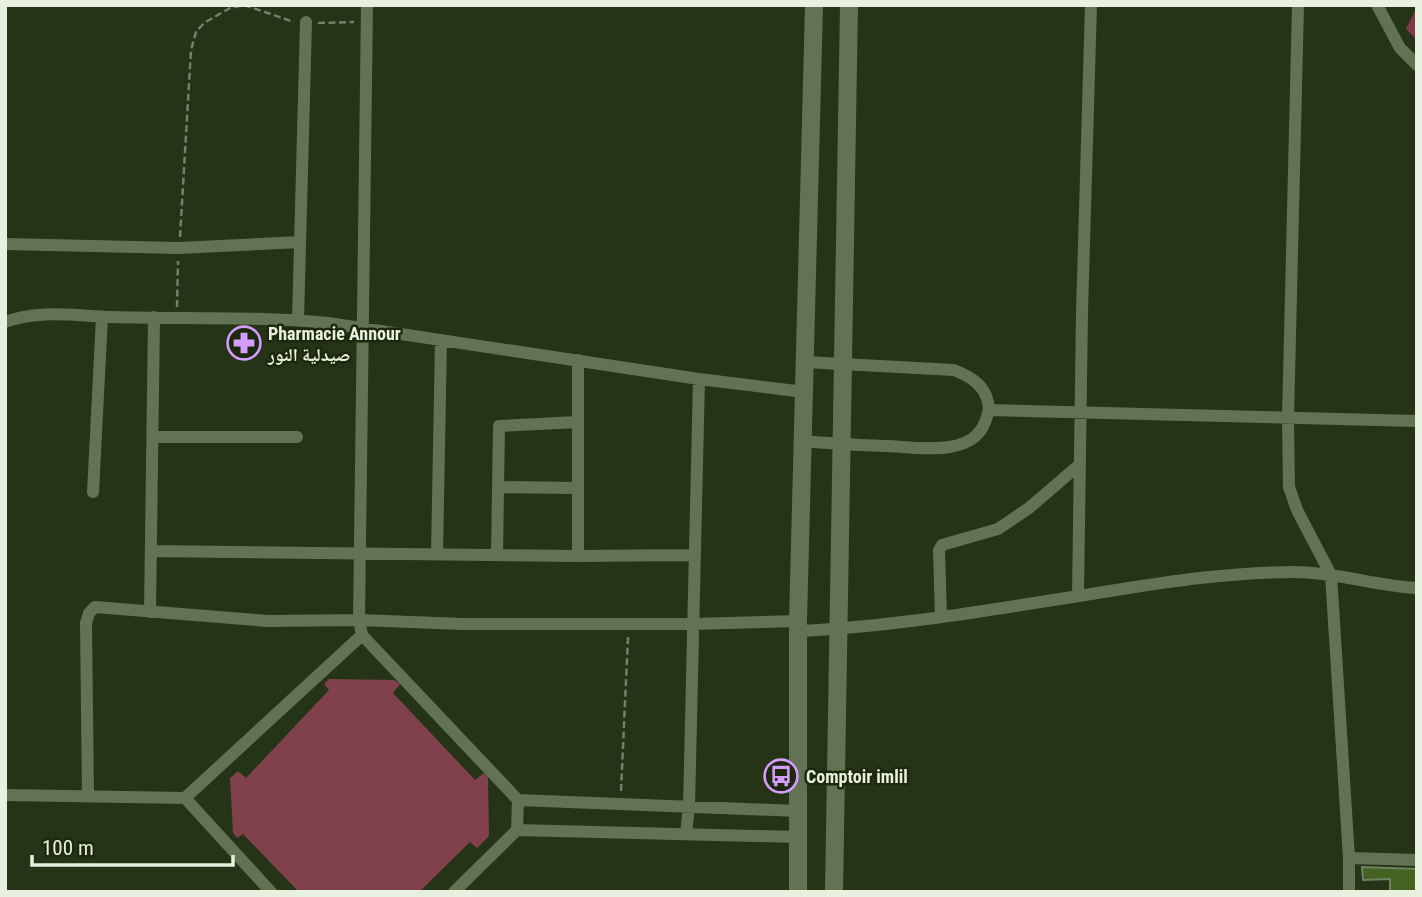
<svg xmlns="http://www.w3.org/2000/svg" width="1422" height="897" font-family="'Roboto Condensed','Noto Naskh Arabic',sans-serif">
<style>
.green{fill:#80414c}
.forest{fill:#803946}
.building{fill:#446221;stroke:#708161;stroke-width:2}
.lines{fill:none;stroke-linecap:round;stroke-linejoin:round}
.path{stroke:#758068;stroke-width:2.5;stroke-dasharray:7 3.5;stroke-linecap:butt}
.street{stroke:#627353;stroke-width:12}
.secondary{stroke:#627353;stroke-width:18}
.labels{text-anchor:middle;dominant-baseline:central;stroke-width:5;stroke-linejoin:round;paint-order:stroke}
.poi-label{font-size:18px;font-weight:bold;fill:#e8f1e0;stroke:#1c290c;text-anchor:start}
</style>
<rect width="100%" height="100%" fill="#253316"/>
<!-- green -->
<path class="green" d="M329 679 394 680 400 684 393 693 475 780 484 773 488 778 489 836 477 848 470 842 419 892H299L243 834 237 838 233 833 230 778 238 771 246 778 329 690 324 684Z"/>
<!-- forest -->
<path class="forest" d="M1417 6V40L1406 29Z"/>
<!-- building -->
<path class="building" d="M1362 867 1417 869V892H1390V879L1363 880Z"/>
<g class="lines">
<!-- path -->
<path class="path" d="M318 23 354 22
M180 237 191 50 196 32 204 23 230 8 244 5 294 22
M177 307 178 261
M621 791 628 637"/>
<!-- street -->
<path class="street" d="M367 5 359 620 362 635 518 800 517 830 454 892
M1298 5 1288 418 1289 487 1297 510 1331 575 1349 858V892
M1377 5 1400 48 1417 65
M5 244 179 248 300 242
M298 320 306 22
M5 322C39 309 77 316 112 317 185 319 256 316 328 323L699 379 804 392
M578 360V556
M990 410 1417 421
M153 437H297
M804 441C832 444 859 445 886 446 916 447 972 458 985 422 988 414 990 410 988 402 984 384 969 376 954 370L805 362
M498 487 578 488
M93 492 102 317
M151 551 578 556 694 555
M437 554 441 340
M497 555 499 426 578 422
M1078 596 1082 312 1091 5
M150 612 154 317
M941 617 939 550 942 545 998 529 1029 508 1079 465
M799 631C903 626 1007 607 1110 591 1171 581 1233 572 1295 572 1336 572 1376 586 1417 588
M5 795 185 798 271 892
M88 796 86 623 89 613 95 607 268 621 359 620 463 624H692L798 621
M185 798 362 635
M518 800 798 811
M517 830 799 837
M686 833 689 807 699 379
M1349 858 1417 860"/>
<!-- secondary -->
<path class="secondary" d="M798 892V621L814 5
M834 892 849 5"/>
</g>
<!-- icons -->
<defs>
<symbol id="pharmacy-ring" viewBox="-11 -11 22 22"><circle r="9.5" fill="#1c290c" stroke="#d49cfc" stroke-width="1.5"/><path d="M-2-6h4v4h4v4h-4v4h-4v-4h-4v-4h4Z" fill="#d49cfc"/></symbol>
<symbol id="bus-ring" viewBox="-11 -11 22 22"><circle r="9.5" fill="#1c290c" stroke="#d49cfc" stroke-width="1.5"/><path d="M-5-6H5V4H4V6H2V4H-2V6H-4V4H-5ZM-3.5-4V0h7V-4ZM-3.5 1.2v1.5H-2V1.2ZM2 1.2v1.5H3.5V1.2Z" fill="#d49cfc"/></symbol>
</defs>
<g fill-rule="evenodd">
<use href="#pharmacy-ring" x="225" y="324" width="38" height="38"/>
<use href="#bus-ring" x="762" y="757" width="38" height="38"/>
</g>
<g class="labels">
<!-- poi labels -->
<g class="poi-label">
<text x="268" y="333">Pharmacie Annour<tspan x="268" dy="21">صيدلية النور</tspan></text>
<text x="806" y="776">Comptoir imlil</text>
</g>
</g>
<!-- border -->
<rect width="1422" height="897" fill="none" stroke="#e8f1e0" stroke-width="14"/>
<!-- scale -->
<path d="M32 855v10h201v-10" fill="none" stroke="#e8f1e0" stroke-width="3.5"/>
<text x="42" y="855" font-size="21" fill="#e8f1e0" stroke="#1c290c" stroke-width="5" paint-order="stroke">100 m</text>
</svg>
